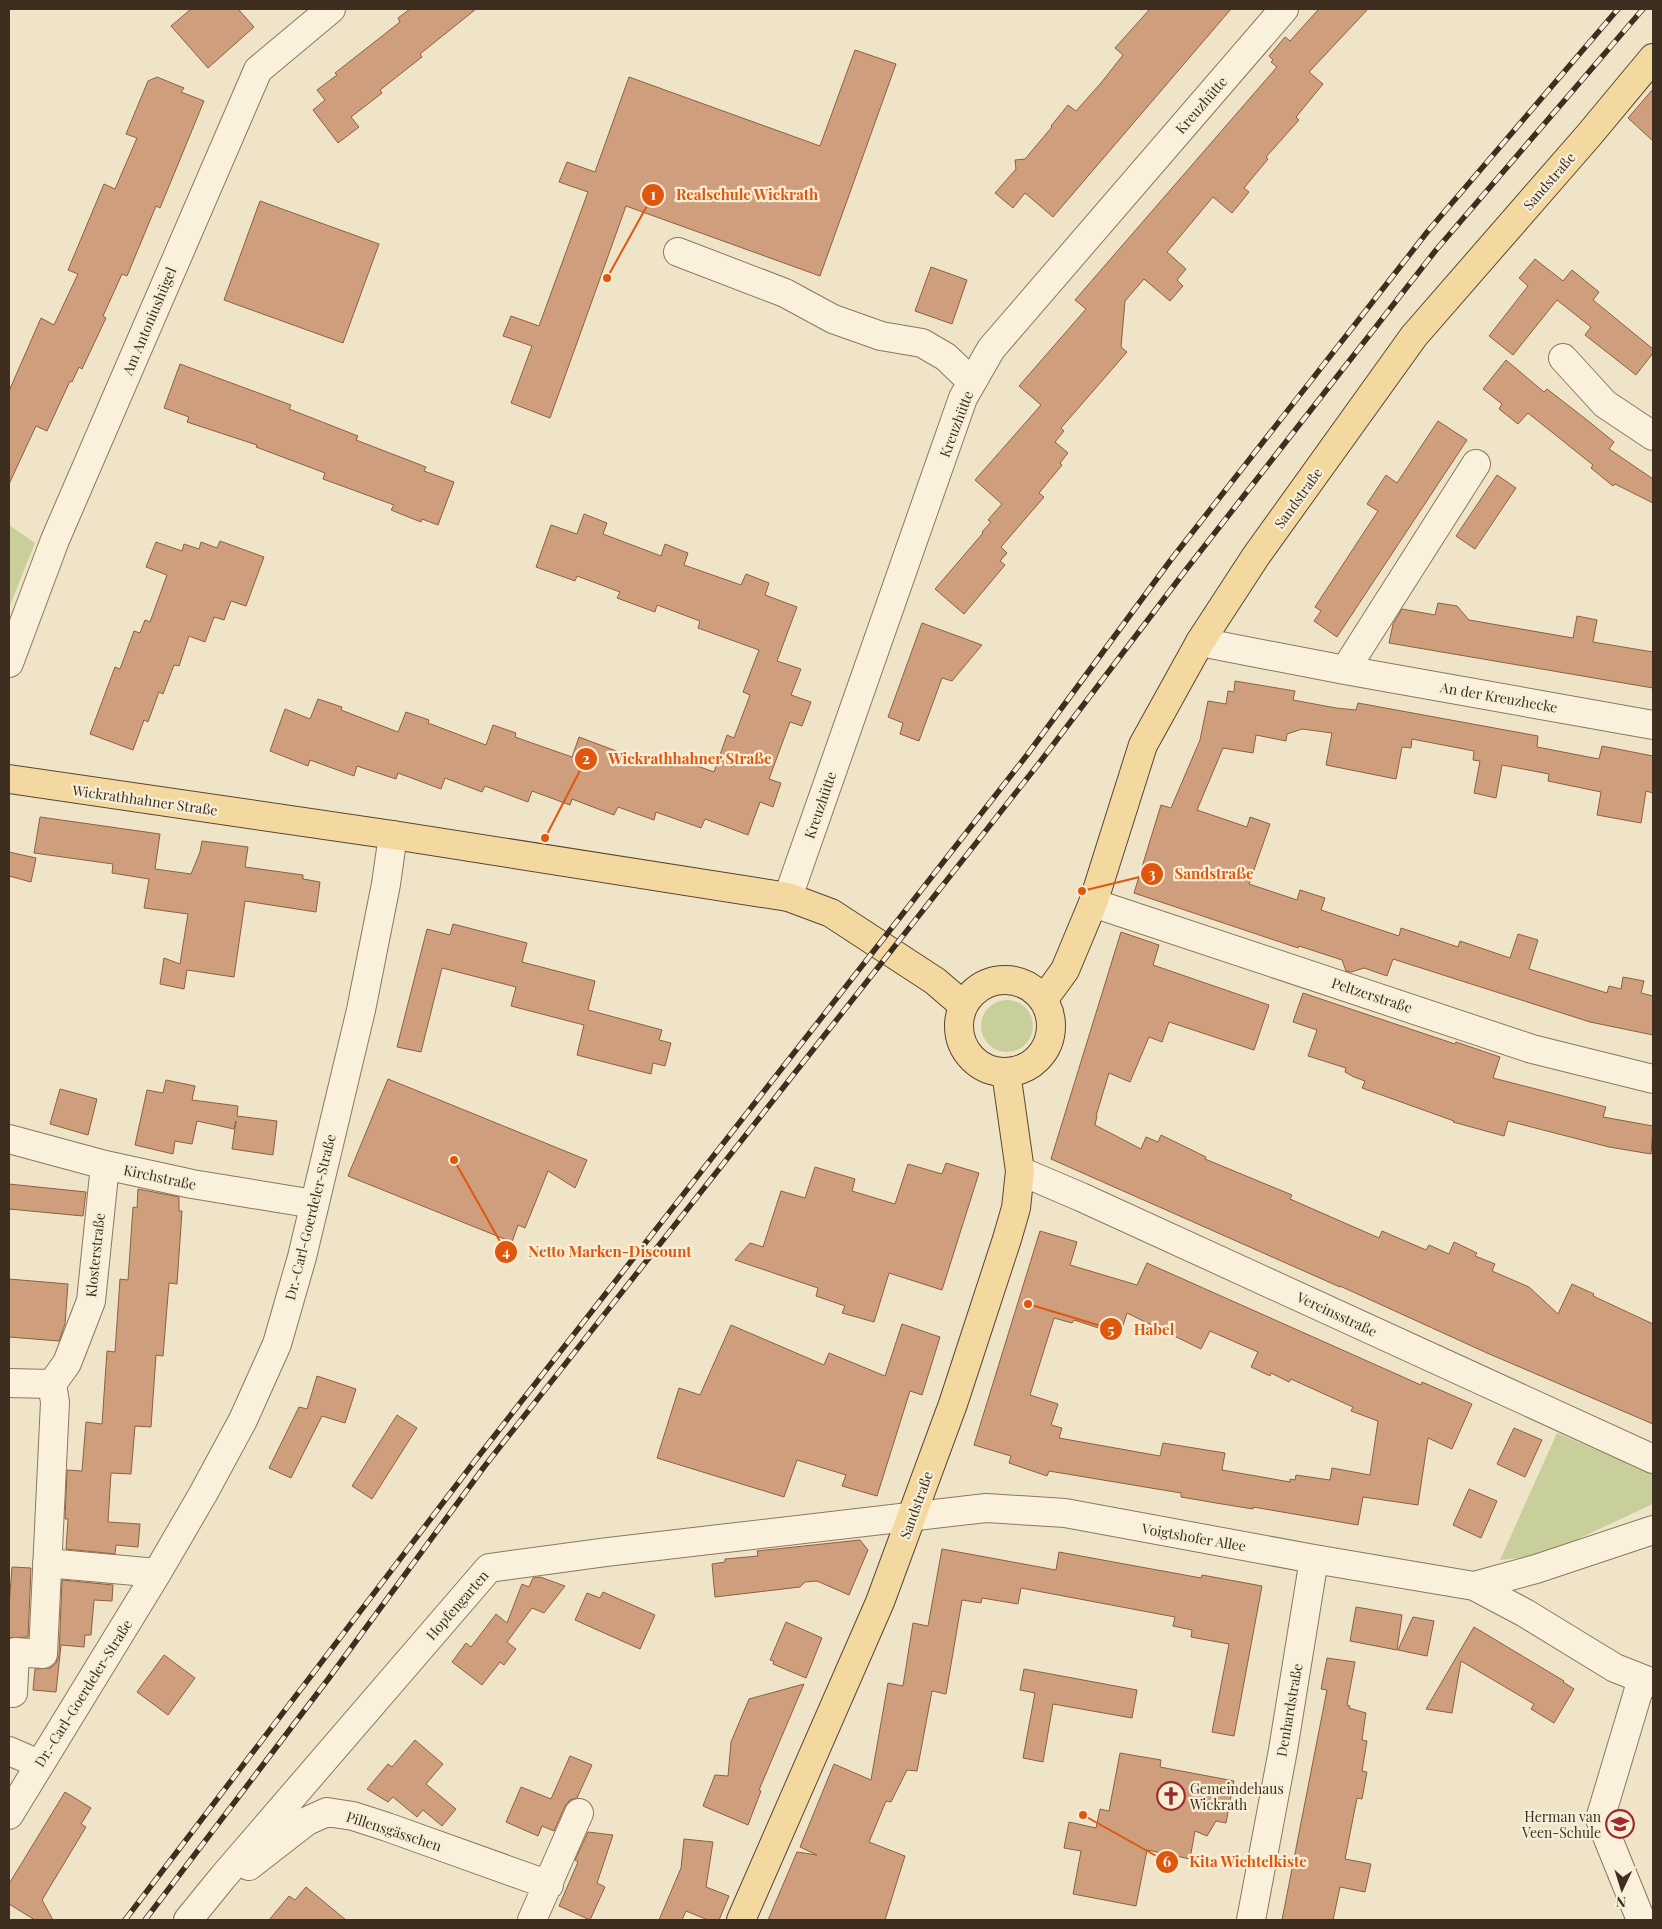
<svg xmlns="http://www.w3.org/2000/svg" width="1662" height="1929" font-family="'Playfair Display',serif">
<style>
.green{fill:#c9cf9b}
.building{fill:#cf9f7d;stroke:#8d5f41;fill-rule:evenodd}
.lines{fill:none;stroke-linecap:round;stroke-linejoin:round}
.minor-casing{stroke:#8d765c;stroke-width:30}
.major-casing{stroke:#5b4430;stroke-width:30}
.minor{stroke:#faf1dc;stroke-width:28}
.major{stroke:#f3d9a0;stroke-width:28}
.rail-casing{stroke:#3d2e20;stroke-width:5.5}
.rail{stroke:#f7eed8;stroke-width:4;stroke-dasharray:11;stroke-linecap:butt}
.labels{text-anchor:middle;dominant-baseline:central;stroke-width:4.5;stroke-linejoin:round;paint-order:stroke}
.street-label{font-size:14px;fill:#3d2e20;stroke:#f7eed8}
.poi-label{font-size:14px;fill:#3d2e20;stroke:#f7eed8;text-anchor:start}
.leader{fill:none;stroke:#df570d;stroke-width:2}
.callout-dot{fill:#df570d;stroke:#f7eed8;stroke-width:2}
.mark-label{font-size:15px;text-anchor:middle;font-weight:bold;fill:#fff}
.callout-label{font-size:15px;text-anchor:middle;font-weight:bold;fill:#df570d;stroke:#f7eed8;stroke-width:4.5;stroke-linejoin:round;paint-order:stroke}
</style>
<rect width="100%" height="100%" fill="#f0e4c8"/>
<!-- green -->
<path class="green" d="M9 525 35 543 9 608Z
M981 1026a26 26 0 1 1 52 0a26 26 0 1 1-52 0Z
M1557 1433 1653 1474V1504L1548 1553 1530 1557 1500 1560Z"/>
<!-- building -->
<path class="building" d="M191 9H238L254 27 208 68 171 26Z
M410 9H476L420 54 422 57 380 90 382 93 351 117 359 127 338 143 313 110 325 100 317 90 337 75 335 73 400 22 398 18Z
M1150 9H1231L1053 217 1025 193 1013 208 995 193 1016 169 1015 160 1025 159 1052 127 1051 126 1068 105 1076 111 1101 83 1123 55 1115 48Z
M1316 9H1368L1309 72 1323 84 1296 117 1299 120 1266 157 1268 159 1244 188 1249 192 1241 202 1232 213 1213 197 1167 252 1186 269 1177 280 1183 286 1170 301 1144 279 1125 301 1121 347 1127 352 1061 428 1064 431 1055 442 1068 453 1060 463 1062 465 1039 493 1044 497 1001 547 1007 553 1000 561 1005 565 964 614 935 589 983 533 982 532 991 522 988 520 1002 504 975 480 1041 405 1019 386 1086 309 1075 300 1277 67 1271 62 1273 60 1269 56 1285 37 1290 41 1318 10Z
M855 50 896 64 820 276 626 206 550 418 511 403 532 346 503 336 511 316 539 326 588 192 559 182 567 162 595 172 629 77 820 146Z
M157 77 184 88 181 92 204 101 160 208 156 206 127 276 122 274 103 316 106 318 82 369 79 367 72 382 70 381 47 431 36 426 9 484V391L41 318 54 325 78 274 68 270 104 184 115 189 137 138 126 134 148 81Z
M1653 89V141L1628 118Z
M260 201 379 244 343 343 224 300Z
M1535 259 1563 281 1572 270 1599 292 1593 300 1653 349V353L1636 375 1585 335 1591 327 1557 300 1513 355 1489 336 1528 286 1519 278Z
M931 267 967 280 952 324 915 311Z
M1506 360 1544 392 1547 389 1587 420 1614 442 1609 449 1653 479V503L1615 484 1613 486 1591 468 1593 465 1528 413 1518 424 1499 409 1502 404 1483 389Z
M180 364 291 405 289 409 358 436 356 440 426 467 424 471 454 482 438 525 422 519 421 522 391 510 394 505 323 479 325 473 256 447 257 445 187 422 189 417 164 408Z
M1438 421 1467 440 1337 637 1314 621 1321 611 1315 607 1378 511 1367 504 1386 475 1397 483Z
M1497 475 1516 488 1475 549 1456 536Z
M584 514 607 523 603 534 661 556 665 544 688 553 684 565 741 585 746 574 769 583 765 595 797 607 777 661 801 669 791 695 811 702 802 726 790 722 769 779 781 783 773 807 760 802 748 835 705 819 701 828 656 812 654 820 618 807 614 815 572 799 570 805 532 791 528 802 485 786 482 792 445 778 441 789 398 773 396 779 357 766 354 776 310 760 308 766 270 751 285 709 310 719 318 699 342 707 341 710 398 732 406 712 429 720 428 723 486 745 493 725 516 733 515 737 572 757 579 737 635 758 637 754 672 767 675 758 714 772 727 735 734 738 750 695 743 692 759 650 698 628 700 621 657 605 655 612 617 598 620 592 577 576 575 581 536 567 551 525 577 534Z
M220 541 264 557 246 606 231 601 224 620 214 617 205 642 189 636 179 666 174 665 163 694 159 692 148 722 144 720 133 750 90 734 115 667 120 669 134 631 140 633 145 620 150 622 167 575 146 567 156 542 182 551 184 544 199 549 201 542 217 548Z
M1438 603 1457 606 1469 620 1573 638 1577 616 1597 620 1593 642 1653 652V688L1389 643 1393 624 1402 609 1435 615Z
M922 623 982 645 952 681 942 678 919 741 900 734 903 723 888 717Z
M1235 681 1295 691 1293 700 1336 708 1356 710 1358 703 1538 736 1537 747 1599 759 1602 746 1653 756V793L1646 791 1641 823 1597 815 1601 792 1548 781 1549 774 1502 765 1496 798 1474 793 1480 761 1473 760 1474 751 1412 739 1411 748 1402 747 1396 779 1326 765 1332 733 1302 729 1287 734 1286 741 1256 735 1253 753 1223 748 1197 810 1247 827 1250 817 1270 824 1249 884 1297 900 1300 890 1325 898 1321 910 1399 936 1401 928 1458 947 1460 941 1510 958 1518 934 1538 940 1529 969 1607 993 1609 986 1621 989 1623 977 1644 981 1641 993 1653 996V1035L1590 1022 1393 959 1387 976 1364 968 1351 972 1346 971 1342 960 1299 946 1298 948 1134 893 1161 805 1171 808 1200 740 1208 701 1226 704 1228 691 1234 692Z
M40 817 160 834 155 869 191 874 200 852 202 841 248 847 245 867 303 875V879L320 882 316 912 245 901 234 977 187 970 184 989 160 984 164 958 180 964 188 914 144 908 149 879 112 873 113 864 34 853Z
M9 852 36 858 31 882 9 876Z
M453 924 527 943 522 962 595 981 588 1010 662 1030 659 1040 671 1043 665 1066 653 1063 651 1074 577 1055 584 1025 511 1006 516 987 442 968 421 1052 397 1047 427 929 450 935Z
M1121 932 1159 945 1153 965 1269 1005 1254 1050 1169 1022 1162 1042 1149 1037 1130 1082 1109 1073 1096 1116H1097L1095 1125 1141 1149 1146 1137 1158 1142 1161 1135 1206 1157 1205 1159 1292 1195 1290 1199 1379 1238 1382 1231 1426 1250 1429 1245 1449 1254 1454 1242 1477 1253 1475 1256 1495 1264 1492 1271 1529 1287 1558 1314 1572 1284 1594 1294 1593 1296 1653 1324V1424L1487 1353 1340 1286V1287L1051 1159Z
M1303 993 1455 1044 1456 1042 1500 1057 1493 1078 1606 1107 1603 1117 1653 1126 1651 1154 1609 1147 1508 1121 1504 1136 1453 1122 1454 1121 1362 1088 1365 1081 1354 1077 1345 1072 1346 1068 1308 1056 1317 1030 1293 1022Z
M388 1079 587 1160 575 1188 548 1171 525 1228 518 1225 512 1242 348 1176Z
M166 1080 195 1086 192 1100 238 1106 237 1116 277 1121 273 1155 232 1149 236 1121 234 1129 197 1121 192 1144 175 1141 173 1154 135 1145 147 1090 163 1093Z
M60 1089 97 1099 88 1135 50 1124Z
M946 1163 979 1173 942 1290 889 1273 874 1322 842 1313 845 1306 816 1296 818 1288 735 1260 750 1243 763 1247 781 1191 805 1198 815 1167 855 1179 852 1191 895 1204 908 1164 942 1174Z
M9 1184 86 1192 83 1216 9 1209Z
M138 1189 179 1197V1211H182L177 1284 169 1283 163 1356 156 1355 151 1427 135 1426 131 1474 111 1473 108 1522 140 1524 138 1547 116 1545 115 1554 66 1549 68 1519H65L67 1470 82 1471 86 1422 102 1424 107 1351 115 1352 120 1279 128 1280 133 1207 137 1208Z
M1040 1231 1077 1242 1070 1265 1137 1285 1147 1263 1421 1385 1422 1382 1472 1404 1452 1449 1428 1438 1418 1505 1363 1497 1358 1525 1253 1507V1509L1216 1503 1181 1497V1493L1049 1471 1047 1476 1009 1463 1011 1456 974 1445ZM1127 1313 1201 1349 1210 1331 1258 1352 1251 1367 1270 1376 1271 1373 1289 1382 1291 1379 1353 1407 1351 1411 1378 1421 1370 1475 1332 1468 1330 1480 1296 1475 1295 1480 1290 1479V1482L1222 1470 1225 1453 1163 1443 1160 1456 1059 1438 1062 1428 1051 1425 1058 1404 1030 1395 1054 1318 1072 1323 1074 1320 1120 1335Z
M9 1279 68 1284 65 1324 59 1341 9 1337Z
M902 1324 940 1337 922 1395 910 1391 877 1496 842 1486 846 1475 797 1460 784 1497 657 1458 679 1388 700 1395 731 1325 824 1365 829 1353 885 1376Z
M317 1376 356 1389 345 1423 322 1416 291 1478 269 1468 299 1407 307 1409Z
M397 1415 417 1428 372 1499 352 1486Z
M1514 1428 1542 1440 1525 1477 1497 1464Z
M1469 1489 1497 1501 1481 1538 1453 1525Z
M860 1540 868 1550 849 1595 817 1581 805 1582 800 1587 715 1597 712 1564 725 1562V1559L758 1556 757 1551Z
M942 1549 1056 1570 1059 1552 1201 1578 1202 1575 1262 1586 1234 1736 1212 1732 1229 1644 1191 1637 1192 1630 1173 1626 1175 1617 1021 1588 1018 1604 982 1598 981 1603 962 1600 946 1694 932 1691 917 1771 907 1770 891 1802 886 1801 869 1842 905 1856 885 1920H768L797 1852 817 1855 800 1847 834 1764 871 1780 888 1683 903 1686 913 1623 928 1626Z
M12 1567 31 1568 28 1637 9 1638V1606Z
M540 1577 565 1586 544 1613 532 1608 507 1642 516 1649 504 1665 500 1662 482 1685 452 1662 466 1643 471 1647 496 1614 507 1623 522 1584 529 1587 533 1578Z
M62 1580 113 1585 112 1601 94 1600 91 1635H85L84 1647 61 1645 56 1692 33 1690 35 1669 50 1668 56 1663 59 1655Z
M603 1592 655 1615 640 1649 575 1620 587 1593 600 1598Z
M1356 1607 1402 1615 1397 1650 1350 1641Z
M1413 1617 1434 1621 1427 1656 1398 1650Z
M786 1622 822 1638 806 1678 773 1664 774 1661 770 1660Z
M1474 1627 1564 1681 1563 1682 1574 1689 1554 1723 1531 1709 1534 1704 1461 1661 1452 1713 1426 1709Z
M164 1655 195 1678 168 1715 137 1692Z
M1327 1658 1355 1662 1347 1705 1350 1706 1349 1708 1366 1713 1362 1740 1367 1741 1362 1771 1367 1772 1362 1799 1357 1798 1345 1859 1371 1864 1365 1892 1340 1887 1333 1920H1282L1327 1690 1321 1689Z
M1024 1669 1137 1690 1132 1718 1053 1704 1043 1762 1023 1758 1035 1693 1020 1690Z
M804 1684 759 1790 761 1791 748 1825 703 1806 715 1775 728 1776 731 1742 749 1699Z
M415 1740 443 1764 426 1784 456 1809 442 1826 423 1810 417 1817 393 1797 388 1802 367 1789 388 1764 392 1767Z
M1120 1753 1161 1760 1160 1767 1234 1781 1226 1823 1216 1821 1207 1836 1195 1831 1190 1859 1147 1850 1136 1906 1073 1894 1081 1851 1064 1848 1069 1822 1096 1828 1100 1809 1109 1811Z
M570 1756 592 1765 577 1798 570 1800 565 1806 554 1831 542 1826 538 1836 506 1822 521 1787 551 1799Z
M65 1792 91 1808 81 1824 86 1827 42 1900 53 1920H35L9 1904V1884Z
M588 1832 613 1835 597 1883 605 1887 590 1920 559 1906 578 1862 575 1860Z
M684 1839 713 1842 706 1887 729 1896 719 1920H708L686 1911 682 1920H659L681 1868Z
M306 1887 346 1920H269L289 1896 295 1900Z"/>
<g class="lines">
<defs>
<path id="minor" d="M678 252 785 293 833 319 881 336 922 343 946 357 972 382
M1563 358 1605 404 1653 436
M1200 642 1345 670 1653 725
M9 663 55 540 258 70 331 9
M1345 670 1476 464
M788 897 963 398 991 349 1284 9
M1093 903 1532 1049 1653 1079
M9 1139 105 1165 192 1184 314 1204
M1020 1171 1081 1197 1653 1459
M9 1383 52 1384 67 1363 91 1301 105 1165
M47 1563 157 1573
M1474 1586 1525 1613 1615 1668 1653 1683
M13 1693 15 1652 43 1654 55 1402 52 1384
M9 1751 39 1764
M9 1815 157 1573 203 1494 243 1420 277 1344 302 1257 361 1010 386 884 393 835
M249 1866 307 1821 327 1812 353 1816 387 1827 549 1885
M188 1920 223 1877 489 1568 607 1552 986 1508 1065 1513 1314 1559 1474 1586 1536 1569 1653 1530
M532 1920 579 1813
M1251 1920 1283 1750 1314 1559
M1641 1920 1600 1819 1642 1679"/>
<path id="major" d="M9 779 393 835 788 897 831 913 935 981 963 1005
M959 1026a46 46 0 1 1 92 0a46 46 0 1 1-92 0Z
M1044 999 1065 970 1093 903 1143 745 1200 642 1256 556 1414 336 1589 135 1653 58
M741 1920 880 1602 953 1404 1007 1239 1016 1208 1020 1171 1006 1072"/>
</defs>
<!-- minor casing -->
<use href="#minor" class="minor-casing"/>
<!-- major casing -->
<use href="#major" class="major-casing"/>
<!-- minor -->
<use href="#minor" class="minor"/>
<!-- major -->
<use href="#major" class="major"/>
<defs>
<path id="rail" d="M125 1920 474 1462 1027 755 1170 561 1403 263 1428 231 1618 9
M145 1920 329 1678 484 1467 1040 762 1185 571 1436 250 1643 9"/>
</defs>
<!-- rail casing -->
<use href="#rail" class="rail-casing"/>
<!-- rail -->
<use href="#rail" class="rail"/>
</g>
<!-- icons -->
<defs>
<symbol id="church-ring" viewBox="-11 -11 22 22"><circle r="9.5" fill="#f7eed8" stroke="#9e2a2b" stroke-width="1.5"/><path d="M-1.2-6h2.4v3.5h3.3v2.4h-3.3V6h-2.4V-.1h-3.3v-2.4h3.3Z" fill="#9e2a2b"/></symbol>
<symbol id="school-ring" viewBox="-11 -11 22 22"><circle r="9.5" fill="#f7eed8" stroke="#9e2a2b" stroke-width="1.5"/><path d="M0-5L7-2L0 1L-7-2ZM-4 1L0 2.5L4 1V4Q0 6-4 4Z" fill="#9e2a2b"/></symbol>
</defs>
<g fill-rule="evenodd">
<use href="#church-ring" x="1155" y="1780" width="32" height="32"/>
<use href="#school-ring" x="1604" y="1808" width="32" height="32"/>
</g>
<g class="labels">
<!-- street labels -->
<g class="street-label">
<text transform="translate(1201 105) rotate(-49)">Kreuzhütte</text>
<text transform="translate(1549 181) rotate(-49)">Sandstraße</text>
<text transform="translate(149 321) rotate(-67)">Am Antoniushügel</text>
<text transform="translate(956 424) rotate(-69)">Kreuzhütte</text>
<text transform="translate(1298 498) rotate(-54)">Sandstraße</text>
<text transform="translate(1499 697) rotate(10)">An der Kreuzhecke</text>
<text transform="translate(145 800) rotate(8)">Wickrathhahner Straße</text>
<text transform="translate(820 805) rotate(-71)">Kreuzhütte</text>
<text transform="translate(1372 995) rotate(18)">Peltzerstraße</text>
<text transform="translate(160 1177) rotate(12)">Kirchstraße</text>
<text transform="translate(310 1217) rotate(-76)">Dr.-Carl-Goerdeler-Straße</text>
<text transform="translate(95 1255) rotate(-84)">Klosterstraße</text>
<text transform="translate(1337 1314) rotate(25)">Vereinsstraße</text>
<text transform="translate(916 1505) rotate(-70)">Sandstraße</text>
<text transform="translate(1194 1537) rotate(10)">Voigtshofer Allee</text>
<text transform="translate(457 1605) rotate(-49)">Hopfengarten</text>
<text transform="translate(83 1693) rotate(-58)">Dr.-Carl-Goerdeler-Straße</text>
<text transform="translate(1289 1710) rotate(-80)">Denhardstraße</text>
<text transform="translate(394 1831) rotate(18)">Pillensgässchen</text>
</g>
<!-- poi labels -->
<g class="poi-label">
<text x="1190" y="1788">Gemeindehaus<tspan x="1190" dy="16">Wickrath</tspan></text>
<text x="1601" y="1816" text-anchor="end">Herman van<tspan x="1601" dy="16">Veen-Schule</tspan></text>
</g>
</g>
<!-- callouts -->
<path class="leader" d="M607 278L653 195M545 838L586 759M1082 891L1152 874M454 1160L506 1252M1028 1304L1111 1329M1083 1815L1167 1862"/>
<g class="callout-dot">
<circle cx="607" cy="278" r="5"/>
<circle cx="545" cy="838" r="5"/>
<circle cx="1082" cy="891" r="5"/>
<circle cx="454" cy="1160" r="5"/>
<circle cx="1028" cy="1304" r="5"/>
<circle cx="1083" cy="1815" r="5"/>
<circle cx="653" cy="195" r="12"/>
<circle cx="586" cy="759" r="12"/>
<circle cx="1152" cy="874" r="12"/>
<circle cx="506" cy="1252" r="12"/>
<circle cx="1111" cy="1329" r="12"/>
<circle cx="1167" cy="1862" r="12"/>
</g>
<g class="mark-label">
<text x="653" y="200">1</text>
<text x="586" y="764">2</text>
<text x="1152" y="879">3</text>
<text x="506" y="1257">4</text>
<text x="1111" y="1335">5</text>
<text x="1167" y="1867">6</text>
</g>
<g class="callout-label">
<text x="747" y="200">Realschule Wickrath</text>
<text x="690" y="764">Wickrathhahner Straße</text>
<text x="1214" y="879">Sandstraße</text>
<text x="610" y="1257">Netto Marken-Discount</text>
<text x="1154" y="1335">Habel</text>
<text x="1248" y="1867">Kita Wichtelkiste</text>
</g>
<!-- border -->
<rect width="1662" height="1929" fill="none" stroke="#3d2e20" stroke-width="20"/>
<!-- north arrow -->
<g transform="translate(1622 1889) rotate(184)" stroke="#f7eed8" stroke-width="4" paint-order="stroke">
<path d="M0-4L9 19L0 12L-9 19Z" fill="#3d2e20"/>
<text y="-8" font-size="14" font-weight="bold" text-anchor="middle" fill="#3d2e20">N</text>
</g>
</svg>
